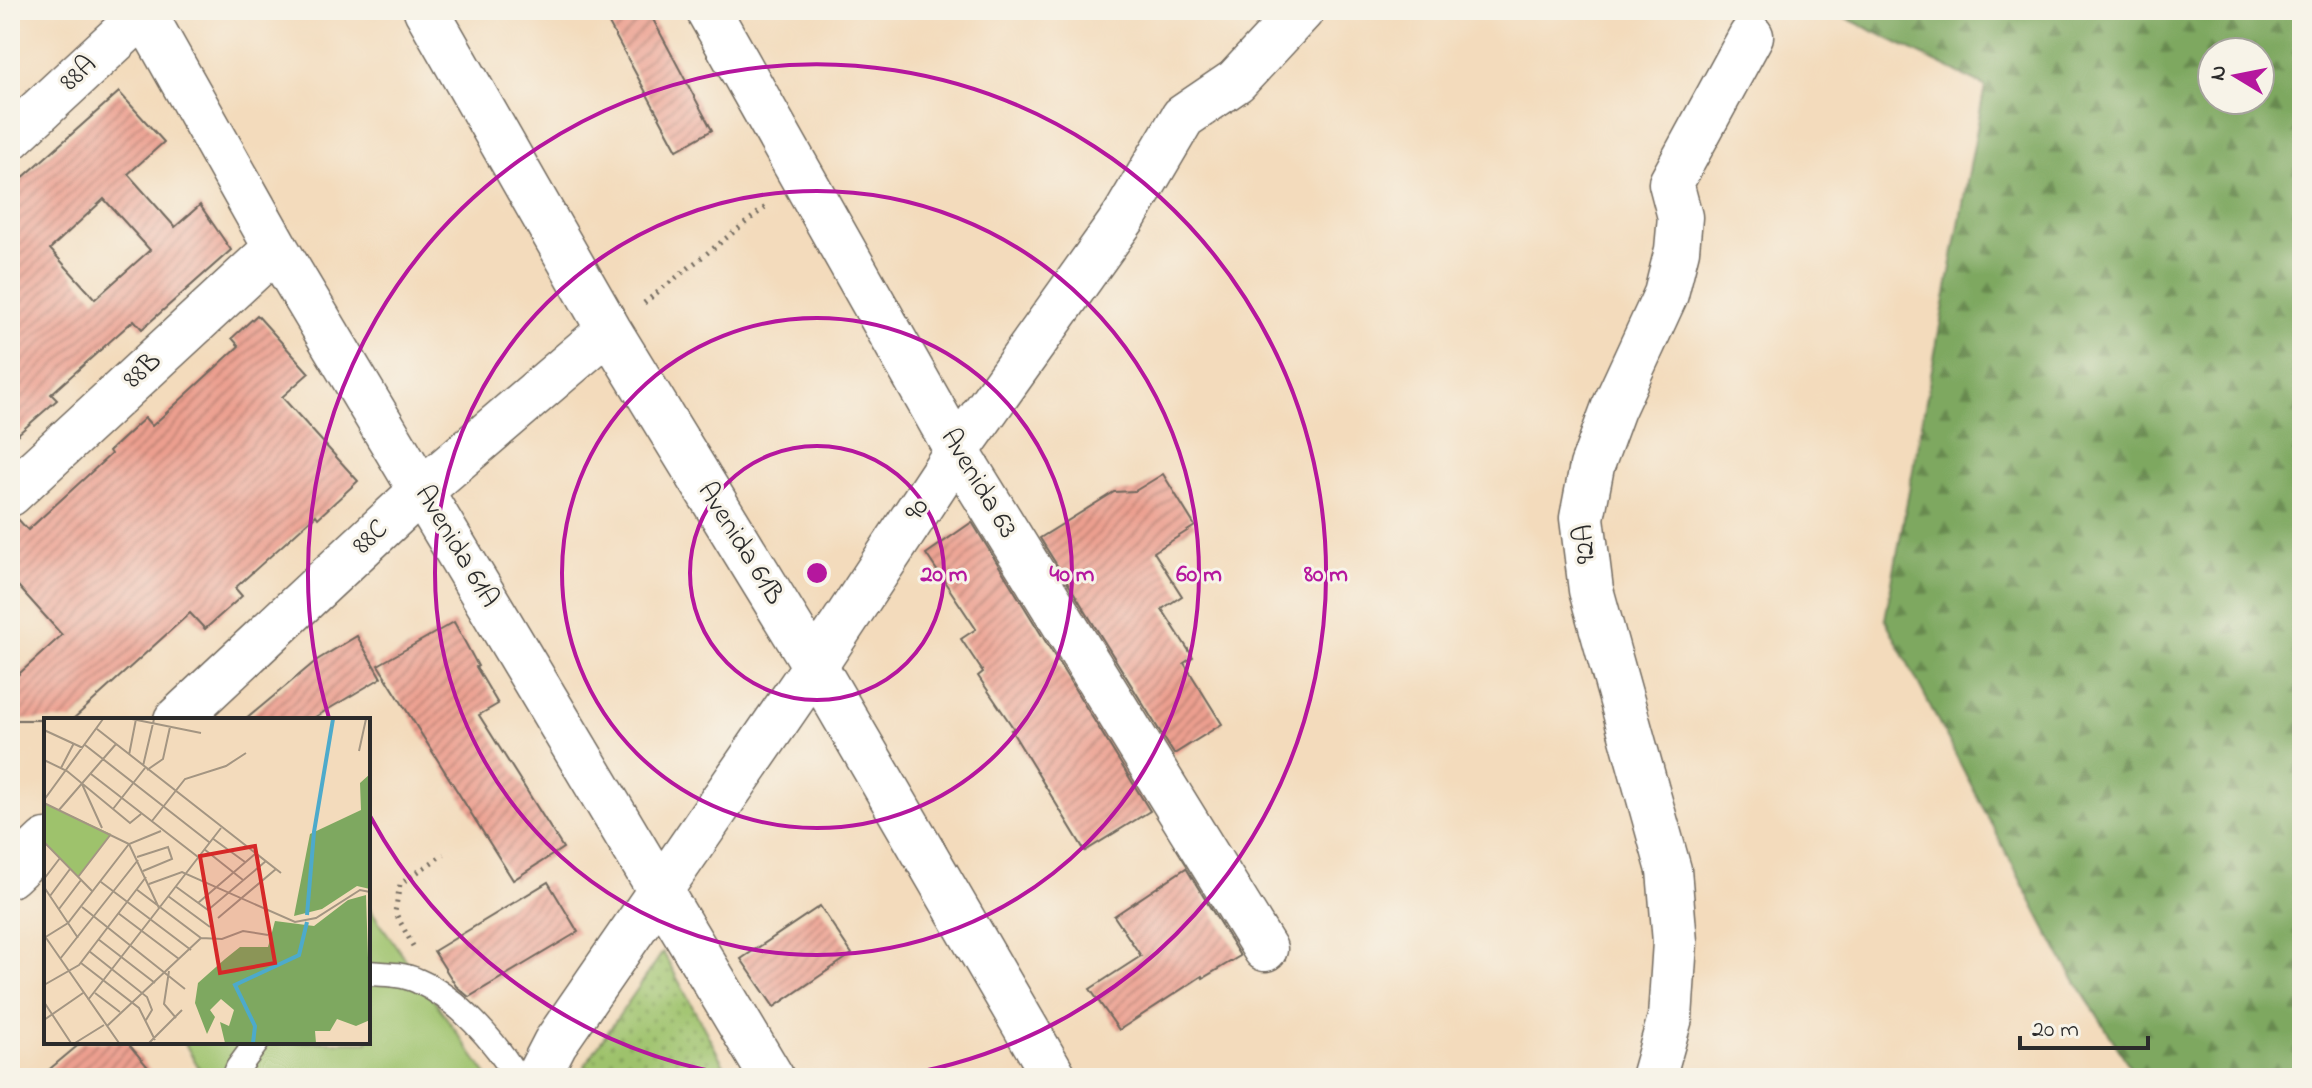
<svg xmlns="http://www.w3.org/2000/svg" width="2312" height="1088" font-family="'Indie Flower',sans-serif">
<style>
.grass{fill:url(#grass-dots);stroke:#64764c;stroke-width:2}
.forest{fill:url(#forest-firs);stroke:#546a46;stroke-width:2;fill-rule:evenodd}
.park{fill:#9ec26c;stroke:#64764c;stroke-width:2}
.building{fill:url(#building-hatch);fill-rule:evenodd}
.lines{fill:none;stroke-linecap:round;stroke-linejoin:round}
.lane-casing{stroke:#71695e;stroke-width:27}
.street-casing{stroke:#71695e;stroke-width:47}
.path{stroke:#71695e;stroke-width:5;stroke-dasharray:2 6;stroke-linecap:butt}
.lane{stroke:#fff;stroke-width:24}
.street{stroke:#fff;stroke-width:44}
.ring{fill:none;stroke:#b5179e;stroke-width:4}
.labels{text-anchor:middle;dominant-baseline:central;stroke-width:6;stroke-linejoin:round;paint-order:stroke}
.street-label{font-size:28px;fill:#2b2b2b;stroke:#f7f3e8}
.inset-river{fill:none;stroke:#4daacb;stroke-width:4}
.inset-road{fill:none;stroke:#a39582;stroke-width:2}
.view{fill:#d62828;fill-opacity:0.15;stroke:#d62828;stroke-width:4}
.inset-edge{fill:none;stroke:#2b2b2b;stroke-width:4}
.centre{fill:#b5179e;stroke:#f7f3e8;stroke-width:4}
.ring-label{font-size:24px;text-anchor:middle;font-weight:bold;fill:#b5179e;stroke:#f7f3e8;stroke-width:6;stroke-linejoin:round;paint-order:stroke}
</style>
<defs>
<pattern id="grass-dots" width="8" height="8" patternUnits="userSpaceOnUse" patternTransform="scale(2)"><rect width="8" height="8" fill="#9ec26c"/><path d="M2 2h.1M6 6h.1" fill="none" stroke="#819e59" stroke-width="1.8" stroke-linecap="round"/></pattern>
<pattern id="forest-firs" width="22" height="20" patternUnits="userSpaceOnUse" patternTransform="scale(2)"><rect width="22" height="20" fill="#7ea860"/><path d="M5 1l3.5 6h-7zM16 11l3.5 6h-7z" fill="#67894f"/></pattern>
<pattern id="building-hatch" width="6" height="6" patternUnits="userSpaceOnUse" patternTransform="scale(2)"><rect width="6" height="6" fill="#ec9f8f"/><path d="M-1 1l2-2M0 6l6-6M5 7l2-2" fill="none" stroke="#bf8275"/></pattern>
</defs>
<rect width="100%" height="100%" fill="#f7f3e8"/>
<filter id="ink" filterUnits="userSpaceOnUse"><feTurbulence type="fractalNoise" baseFrequency=".0125" numOctaves="2"/><feDisplacementMap in="SourceGraphic" scale="16" xChannelSelector="R" yChannelSelector="G"/><feConvolveMatrix kernelMatrix="1 2 1 2 8 2 1 2 1" color-interpolation-filters="sRGB"/></filter>
<filter id="wash" filterUnits="userSpaceOnUse"><feTurbulence type="fractalNoise" baseFrequency=".006" numOctaves="4" result="noise"/><feDisplacementMap in="SourceGraphic" scale="32" xChannelSelector="R" yChannelSelector="G"/><feGaussianBlur stdDeviation="1.8" result="paint"/><feColorMatrix in="noise" values="0 0 0 0 0 0 0 0 0 0 0 0 0 0 0 0 0 1.4 0 .05"/><feComposite in="paint" operator="in"/></filter>
<g filter="url(#wash)">
<rect width="100%" height="100%" fill="#f3dbbc"/>
<!-- grass -->
<path class="grass" d="M663 952 731 1078H583L585 1065Z"/>
<!-- forest -->
<path class="forest" d="M1830 10H2302V1078H2137L2060 956 1885 619 1985 86ZM2212 52H2260V100H2212Z"/>
<!-- park -->
<path class="park" d="M368 906 489 1078H192L199 1068 184 1042H368Z"/>
<g id="blocks">
<!-- building -->
<path class="building" d="M629 10H648L712 130 677 150 608 22Z
M119 92 164 142 128 174 175 227 200 205 231 250 142 329 134 320 51 394 57 400 10 441V189ZM104 199 150 250 95 299 50 249Z
M257 315 309 373 282 397 358 481 318 518 316 515 235 588 242 596 205 629 190 613 72 720H10V682L62 635 10 577V518H17L28 530 111 454 109 451 145 418 152 426 239 346 232 338Z
M1163 474 1195 526 1154 552 1182 596 1162 609 1193 657 1184 663 1222 724 1174 754 1040 538 1114 492 1135 491Z
M972 522 1150 811 1085 851 1011 730 1014 729 978 676 983 672 961 639 976 629 926 554Z
M454 622 478 666 476 667 498 704 479 715 563 848 513 880 378 665Z
M357 636 381 678 310 720H245L317 660Z
M1186 868 1240 956 1203 978 1202 976 1119 1030 1090 989 1141 956 1114 916Z
M548 882 578 932 469 997 456 986 434 951Z
M820 906 852 954 774 1007 741 959Z
M82 1042H127L157 1078H39Z"/>
</g>
</g>
<g filter="url(#ink)">
<use href="#blocks" fill-opacity="0" stroke="#71695e" stroke-width="2"/>
<g class="lines">
<defs>
<path id="lane" d="M368 973C384 974 403 974 418 981 457 998 496 1042 517 1078
M234 1078 238 1068 257 1042"/>
<path id="street" d="M426 10 609 330 815 666 1055 1078
M708 10 957 451 1265 949
M144 13 276 248 772 1078
M10 138 148 10
M10 494 276 248
M176 720 422 490 609 330
M10 875 46 841
M537 1078 555 1043 815 666 957 451 1124 217 1183 117 1236 81 1302 10
M1653 1078 1670 1018 1675 942 1669 870 1591 590 1582 518 1592 466 1613 409 1666 294 1677 250 1680 217 1671 183 1751 36"/>
</defs>
<!-- lane casing -->
<use href="#lane" class="lane-casing"/>
<!-- street casing -->
<use href="#street" class="street-casing"/>
<!-- path -->
<path class="path" d="M644 303 768 205
M413 946 395 912 400 884 444 854"/>
<!-- lane -->
<use href="#lane" class="lane"/>
<!-- street -->
<use href="#street" class="street"/>
</g>
</g>
<!-- distance rings -->
<g class="ring">
<circle cx="817" cy="573" r="127"/>
<circle cx="817" cy="573" r="255"/>
<circle cx="817" cy="573" r="382"/>
<path d="M751 1078A509 509 0 0 1 370 816M329 718A509 509 0 1 1 883 1078"/>
</g>
<g class="labels">
<!-- street labels -->
<g class="street-label">
<text transform="translate(79 74) rotate(-43)">88A</text>
<text transform="translate(143 371) rotate(-43)">88B</text>
<text transform="translate(978 484) rotate(59)">Avenida 63</text>
<text transform="translate(918 510) rotate(-56)">90</text>
<text transform="translate(371 538) rotate(-43)">88C</text>
<text transform="translate(740 544) rotate(58)">Avenida 61B</text>
<text transform="translate(1586 544) rotate(-95)">92A</text>
<text transform="translate(456 547) rotate(59)">Avenida 61A</text>
</g>
</g>
<!-- overview -->
<g transform="translate(44 718)">
<rect width="326" height="326" fill="#f3dbbc"/>
<path d="M326 56V171L313 168 278 191 250 198 266 116 317 92 316 65ZM322 177 326 302 312 308 293 301 286 313H271L272 325H181L176 304 185 308 190 292 177 281 166 292 171 299 163 316 151 285 154 265 181 241 196 229H224L231 203 270 208 304 182Z" fill="#7ea860"/>
<path d="M0 85 67 116 34 159 0 124Z" fill="#9ec26c"/>
<path class="inset-river" d="M263 197 270 114 289 1M209 325 211 308 191 267 255 237 263 204"/>
<path class="inset-road" d="M88 1 157 15M53 11 237 155M0 12 39 30M41 27 165 124M315 33 322 1M85 37 92 1M0 42 23 53 86 105 97 96M99 48 110 1M17 50 30 25M103 52 119 41 126 9M47 56 154 139M38 66 58 110M0 82 59 1M0 85 85 126 115 190M69 91 101 50M15 92 72 26M108 103 141 61 182 48 202 35M168 120 201 144M0 124 49 174M160 131 199 162M93 139 124 129 128 141 99 153M34 159 67 116M0 161 16 140M57 164 147 232M105 166 138 154 251 204 272 200 316 172 326 174M131 168 164 192 222 143M0 169 34 220M92 171 157 220 178 221 199 213 224 217M6 178 26 151M124 178 166 209M154 185 211 136M38 189 141 271M15 191 37 162M74 195 135 241M174 200 232 151M0 217 75 325M0 220 24 205 85 126 117 113M54 221 111 265M45 233 103 279 108 292 102 302M16 241 94 142M37 245 95 290 111 322M125 253 120 286 132 300M0 267 35 247 102 159M51 275 76 294M44 282 177 110M0 284 27 325M0 302 39 275M63 308 157 220M31 325 60 307M105 325 138 292"/>
<path class="view" d="M211 128 231 245 176 255 156 138Z"/>
<rect width="326" height="326" class="inset-edge"/>
</g>
<circle cx="817" cy="573" r="12" class="centre"/>
<g class="ring-label">
<text x="944" y="581">20 m</text>
<text x="1072" y="581">40 m</text>
<text x="1199" y="581">60 m</text>
<text x="1326" y="581">80 m</text>
</g>
<!-- margin -->
<rect width="2312" height="1088" fill="none" stroke="#f7f3e8" stroke-width="40"/>
<!-- north arrow -->
<g transform="translate(2236 76) rotate(280)"><circle r="38" fill="#f7f3e8" stroke="#a5a39c" stroke-width="2"/>
<path d="M0-6L14 30L0 20L-14 30Z" fill="#b5179e"/>
<text y="-12" font-size="22" font-weight="bold" text-anchor="middle" fill="#2b2b2b">N</text>
</g>
<!-- scale -->
<path d="M2020 1036v12h128v-12" fill="none" stroke="#2b2b2b" stroke-width="4"/>
<text x="2032" y="1036" font-size="24" fill="#2b2b2b" stroke="#f7f3e8" stroke-width="6" paint-order="stroke">20 m</text>
</svg>
